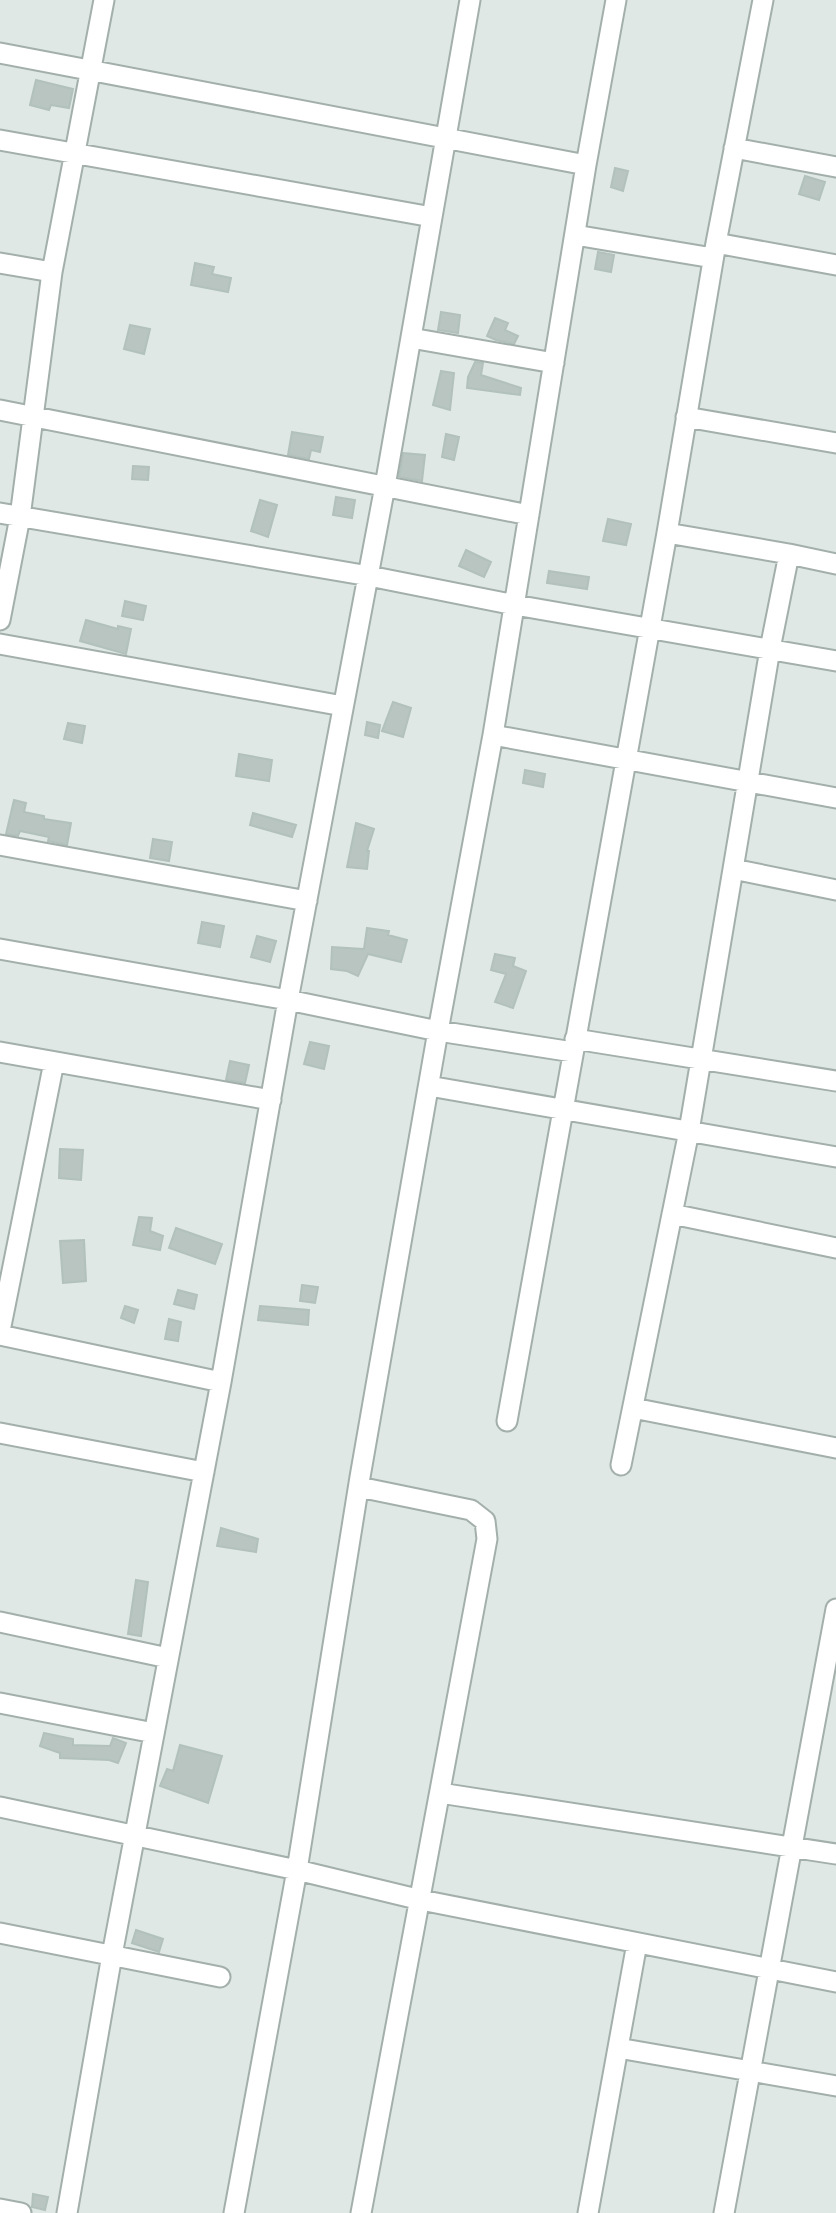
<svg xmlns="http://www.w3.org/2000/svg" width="836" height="2213" font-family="'Nunito Sans',sans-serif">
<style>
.building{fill:#b8c5c0;stroke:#b2c1bb;stroke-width:2}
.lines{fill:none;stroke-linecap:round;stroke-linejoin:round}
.street-casing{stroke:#a3afaa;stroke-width:23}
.street{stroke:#fff;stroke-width:19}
</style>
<rect width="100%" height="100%" fill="#dfe8e4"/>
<!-- building -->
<path class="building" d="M36 80 73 89 69 108 51 105 49 110 30 105Z
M615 168 628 171 623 191 611 187Z
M805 176 825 182 819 200 799 194Z
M598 252 614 255 611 272 595 269Z
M195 263 214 267 212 274 231 278 228 292 191 285Z
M441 312 460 315 458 333 438 330Z
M495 318 508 323 505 330 518 336 514 344 496 340 487 336Z
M130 325 150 329 144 354 124 349Z
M475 362 483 363 481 375 521 388 520 395 467 388 468 377Z
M441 371 454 373 450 410 433 405Z
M292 432 323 437 320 452 311 450 309 459 288 455Z
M446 434 459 437 454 460 442 457Z
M403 453 425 455 422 481 399 477Z
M133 466 149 467 148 480 132 479Z
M336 497 355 500 352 518 333 515Z
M260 500 277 505 268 537 251 531Z
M608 519 631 524 626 545 603 541Z
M466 550 491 562 484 577 459 566Z
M549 571 589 577 587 589 547 583Z
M125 601 146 606 143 620 122 616Z
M86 620 118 629V626L131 629 126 654 80 641Z
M393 702 411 708 403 737 382 731Z
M367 722 380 725 378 738 365 735Z
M68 723 85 726 82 743 64 739Z
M239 754 272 760 269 781 236 776Z
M525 770 545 774 543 787 523 783Z
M14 800 26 803 24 812 44 816V819L71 823 67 845 48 841 49 837 20 831 18 836 6 834Z
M253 813 296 825 292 837 250 825Z
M356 823 374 829 367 851H369L367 869 347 867Z
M153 839 172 842 169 861 150 858Z
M202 922 224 926 220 947 198 943Z
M367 928 389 931 388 935 407 940 401 962 368 954 358 976 347 971 331 969 332 947 364 949Z
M257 936 276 941 270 962 251 957Z
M495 954 515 958 513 966 526 971 513 1008 495 1002 506 974 491 970Z
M310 1042 329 1046 324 1069 304 1064Z
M230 1061 249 1065 245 1083 226 1080Z
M60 1149 83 1150 81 1180 59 1178Z
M139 1217 152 1218 150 1231 163 1236 160 1250 133 1245Z
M176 1228 222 1244 215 1264 169 1248Z
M84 1240 86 1281 63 1283 60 1241Z
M302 1285 318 1287 315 1303 300 1301Z
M178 1290 197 1295 194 1309 174 1304Z
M125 1306 138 1310 134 1323 121 1318Z
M260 1306 309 1310 308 1325 258 1320Z
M169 1319 181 1322 178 1341 165 1339Z
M221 1528 258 1539 256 1552 217 1546Z
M136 1580 148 1582 141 1636 128 1634Z
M44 1733 73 1739V1745L110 1746 113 1738 126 1743 118 1763 109 1760 60 1758V1753L40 1746Z
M180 1745 222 1756 208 1803 160 1786 167 1769 173 1771Z
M136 1930 163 1939 159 1952 132 1943Z
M33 2194 48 2197 45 2210 32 2207Z"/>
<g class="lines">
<defs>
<path id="street" d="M0 53 586 165
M0 140 432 217
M734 148 836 167
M575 235 713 258
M716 243 836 265
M0 263 52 272
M411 338 554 363
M0 410 529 515
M686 417 836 443
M0 513 369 576 515 605 836 661
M667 533 789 554 836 564
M0 620 20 517 52 272 104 0
M0 644 343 706
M493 735 836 798
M0 845 307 901
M733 869 836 890
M0 949 288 1000 438 1031 573 1052
M575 1039 836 1081
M0 1052 271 1100
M429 1086 836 1157
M672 1214 836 1248
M0 1331 54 1062
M0 1335 221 1382
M633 1408 836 1448
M507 1421 667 533 716 243 763 0
M0 1433 204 1472
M621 1465 689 1131 770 649 789 554
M359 1487 471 1510 485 1521 487 1539 361 2213
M0 1622 168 1658
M0 1703 154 1733
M440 1793 836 1854
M0 1807 297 1870 421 1900 836 1982
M0 1933 220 1977
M618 2048 836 2086
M0 2209 21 2213
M67 2213 112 1955 221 1382 288 1000 385 486 470 0
M234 2213 297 1870 360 1477 438 1031 493 735 586 165 616 0
M588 2213 637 1943
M724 2213 836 1609"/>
</defs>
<!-- street casing -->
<use href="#street" class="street-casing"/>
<!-- street -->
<use href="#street" class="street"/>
</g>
</svg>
